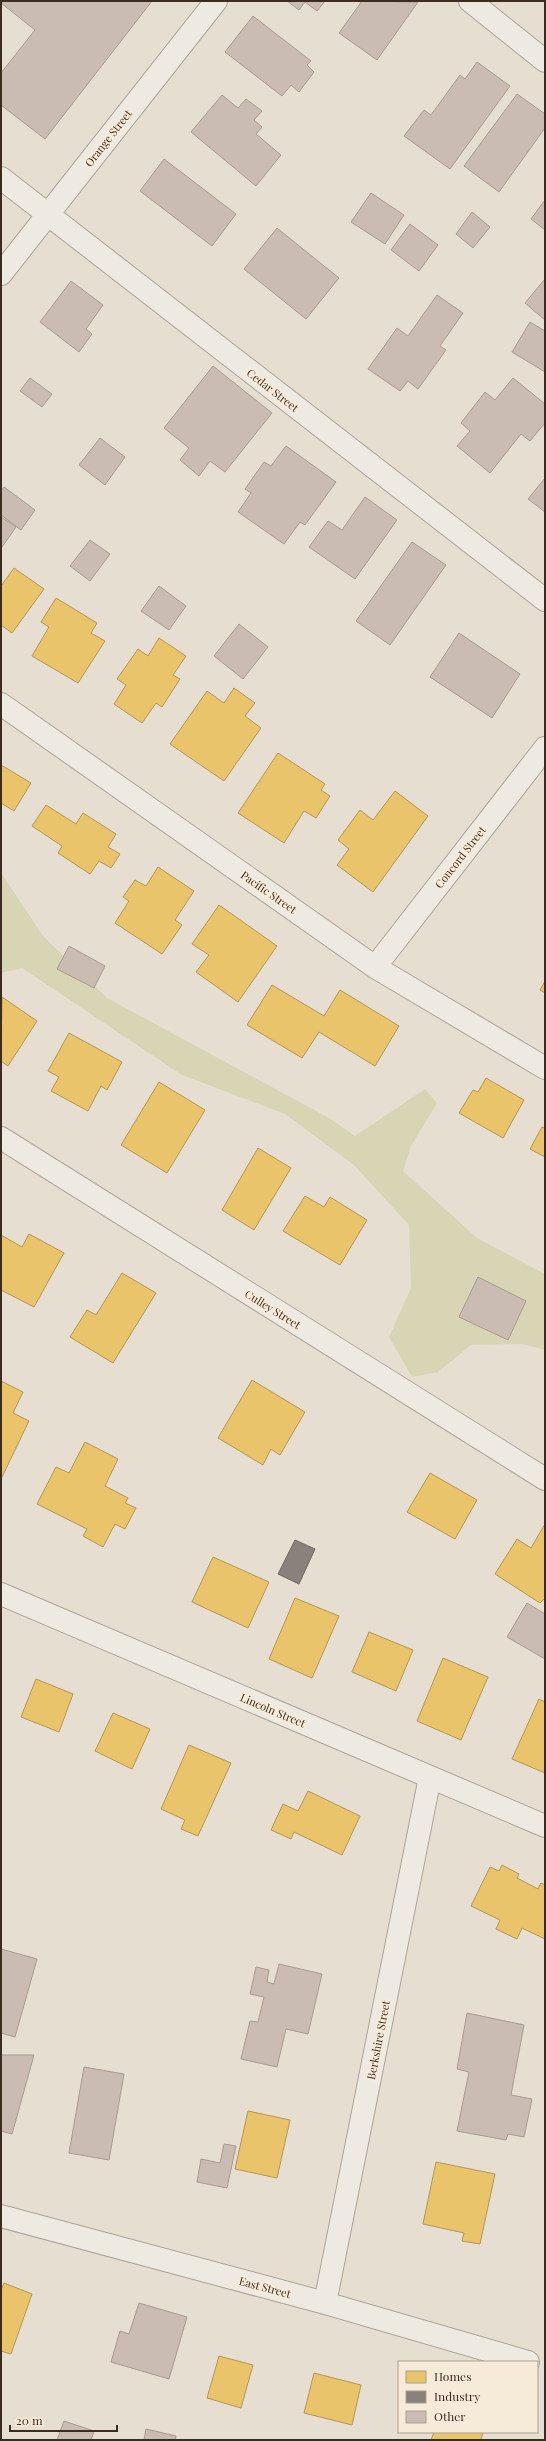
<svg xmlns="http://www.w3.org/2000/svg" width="546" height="2441" font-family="'Playfair Display',serif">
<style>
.green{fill:#d7d5b4}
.homes{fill:#e9c46a;stroke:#b59654}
.industry{fill:#8a817c;stroke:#736860}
.building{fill:#cabcb2;stroke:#a79a90}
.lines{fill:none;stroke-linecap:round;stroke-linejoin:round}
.minor-casing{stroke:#aca399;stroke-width:24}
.minor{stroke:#eeeae2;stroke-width:22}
.labels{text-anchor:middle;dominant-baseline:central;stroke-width:4;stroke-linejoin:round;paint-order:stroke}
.street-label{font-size:11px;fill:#3c2c20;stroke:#f6ebd8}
</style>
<rect width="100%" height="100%" fill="#e6ded1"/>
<!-- green -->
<path class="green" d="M1 873 43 936 107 998 329 1118 355 1136 425 1089 437 1103 411 1146 403 1171 477 1238 545 1274V1350L521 1344 471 1345 438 1372 412 1377 389 1337 411 1288 409 1225 354 1165 285 1114 182 1075 22 968 1 973Z"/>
<!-- homes -->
<path class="homes" d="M14 568 44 589 12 633 1 625V586Z
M56 598 97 623 91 633 105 641 78 683 32 656 49 627 41 622Z
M159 638 186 656 173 675 180 679 162 707 156 703 142 723 114 704 126 685 117 679 138 649 148 656Z
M234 688 255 703 245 716 261 728 224 781 170 744 207 691 224 703Z
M278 753 325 784 321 790 330 796 316 818 304 811 284 843 238 813Z
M1 765 31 783 14 811 1 803Z
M395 791 428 816 373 892 337 865 349 849 338 840 360 810 373 820Z
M46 805 76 824 83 813 116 834 108 847 120 854 111 868 99 861 90 874 58 853 62 846 32 826Z
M158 867 194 891 175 920 182 925 162 954 115 923 129 901 123 897 135 880 146 886Z
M219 905 277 946 238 1002 196 972 209 955 192 944Z
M545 981V993L540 990Z
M272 985 324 1016 340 990 399 1026 375 1066 319 1032 302 1058 247 1025Z
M2 997 37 1021 8 1066 1 1061Z
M69 1033 122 1062 107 1090 101 1086 88 1111 51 1091 59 1077 48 1071Z
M486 1078 524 1100 503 1138 459 1113 473 1090 478 1092Z
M159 1082 205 1110 167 1173 121 1145Z
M542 1127 545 1128V1157L530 1149Z
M258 1148 291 1168 254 1230 222 1210Z
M305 1196 324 1207 330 1197 367 1220 340 1265 283 1231Z
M29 1234 64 1253 34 1307 1 1290V1235L22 1247Z
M122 1273 156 1293 113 1363 70 1337 87 1310 96 1315Z
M252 1380 305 1412 280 1455 271 1449 263 1465 218 1438Z
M1 1381 23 1392 13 1413 29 1421 1 1479Z
M85 1442 118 1459 105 1486 128 1498 125 1503 136 1508 125 1529 115 1524 103 1547 83 1536 87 1529 37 1504 56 1467 69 1473Z
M430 1473 477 1500 455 1539 407 1512Z
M545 1524V1598L540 1603 495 1574 517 1539 531 1548Z
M213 1557 269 1582 248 1628 192 1602Z
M295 1598 339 1616 312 1678 269 1659Z
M369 1632 413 1650 396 1691 352 1672Z
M443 1658 488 1677 461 1740 417 1721Z
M36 1679 73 1694 59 1732 21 1717Z
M539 1699 545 1702V1773L512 1759Z
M113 1713 150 1729 132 1769 95 1751Z
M189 1745 231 1763 198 1836 181 1829 185 1820 161 1809Z
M308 1791 360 1816 342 1855 294 1832 291 1839 271 1830 283 1804 298 1811Z
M502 1865 519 1874 517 1878 538 1889 541 1883 545 1885V1939L522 1928 517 1939 496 1929 500 1920 471 1906 490 1867 499 1871Z
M248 2111 290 2120 277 2178 235 2169Z
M436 2162 495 2174 480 2244 462 2241 464 2233 423 2224Z
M4 2283 32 2294 11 2354 1 2351V2290Z
M219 2356 253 2365 241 2408 207 2398Z
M314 2373 361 2385 352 2425 304 2413Z
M434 2432H483L481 2440H431Z"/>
<!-- industry -->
<path class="industry" d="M295 1540 315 1549 299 1584 278 1574Z"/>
<!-- building -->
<path class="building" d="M1 1H152L45 139 1 105V73L35 30 1 3Z
M287 1H325L317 11 305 2 299 10Z
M362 1 418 2 377 60 339 33Z
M253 16 311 61 307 65 314 72 299 92 291 85 282 96 225 52Z
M477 62 510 86 450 169 404 136 424 110 431 115 460 75 465 79Z
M517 94 545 114V128L499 192 464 166Z
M222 95 238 108 246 99 262 111 254 120 262 127 256 134 281 155 256 186 191 132Z
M164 159 236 214 212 246 140 191Z
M371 193 404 215 385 244 351 222Z
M545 200V230L531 219Z
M472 212 490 227 473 248 456 234Z
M410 224 438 245 419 271 391 250Z
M277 228 339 278 306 319 244 269Z
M545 279V320L525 303Z
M71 281 103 305 86 329 92 334 79 352 40 322Z
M437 295 463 313 440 346 446 350 418 389 408 381 400 391 368 369 397 328 408 336Z
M530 322 545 331V372L512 352Z
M213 366 272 413 225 472 210 461 199 476 180 460 189 448 164 428Z
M30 378 52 394 42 407 20 391Z
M513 378 545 404V423L530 441 521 434 490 473 457 446 470 431 461 423 485 392 495 400Z
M100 438 125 457 105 485 79 465Z
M286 446 336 482 305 525 300 522 284 544 238 512 251 493 245 489 264 462 271 466Z
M545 478V512L528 499Z
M4 487 35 510 21 530 1 515V491Z
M365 497 397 520 355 579 309 547 328 521 342 530Z
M1 517 16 527 2 547 1 546Z
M90 540 110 554 90 581 70 566Z
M412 542 446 565 390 645 356 621Z
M159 586 186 606 169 630 141 611Z
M239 624 268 647 243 679 214 656Z
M459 633 520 674 492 718 430 677Z
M69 946 105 966 94 988 57 969Z
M478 1277 526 1301 508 1340 459 1317Z
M527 1603 545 1614V1659L507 1637Z
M1 1949 37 1959 15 2037 1 2033Z
M279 1964 322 1974 308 2034 286 2029 277 2067 241 2059 250 2021 258 2022 264 1997 250 1994 256 1967 269 1970 267 1982 274 1984Z
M467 2013 524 2025 511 2095 532 2099 524 2137 508 2134 506 2140 457 2131 469 2072 457 2069Z
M1 2055H34L12 2134 1 2131Z
M84 2067 124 2074 109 2160 69 2153Z
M224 2144 236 2146 227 2188 197 2182 201 2159 220 2163Z
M139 2303 187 2317 169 2379 111 2362 120 2331 129 2334Z
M64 2421 94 2431 91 2440H57Z
M146 2429 176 2436 175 2440H144Z"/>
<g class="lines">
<defs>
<path id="minor" d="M470 1 545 61
M1 178 545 600
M1 274 216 1
M1 704 375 967 545 1068
M375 967 545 748
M1 1138 545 1479
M1 1594 545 1826
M1 2216 325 2303 528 2362
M325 2303 430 1777"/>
</defs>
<!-- minor casing -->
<use href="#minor" class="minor-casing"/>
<!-- minor -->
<use href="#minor" class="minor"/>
</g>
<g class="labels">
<!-- street labels -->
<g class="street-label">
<text transform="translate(108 138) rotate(-52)">Orange Street</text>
<text transform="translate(273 390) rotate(38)">Cedar Street</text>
<text transform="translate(460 857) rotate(-52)">Concord Street</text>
<text transform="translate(269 892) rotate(35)">Pacific Street</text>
<text transform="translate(273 1309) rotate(32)">Culley Street</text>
<text transform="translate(273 1710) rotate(23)">Lincoln Street</text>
<text transform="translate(378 2040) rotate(-79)">Berkshire Street</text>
<text transform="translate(265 2287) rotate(15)">East Street</text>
</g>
</g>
<!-- border -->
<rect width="546" height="2441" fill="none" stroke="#3c2c20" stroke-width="4"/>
<!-- legend -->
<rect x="398" y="2361" width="140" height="72" fill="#f6ebd8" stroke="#ac9f8e"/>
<rect x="406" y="2371" width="20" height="12" fill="#e9c46a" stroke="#ac9f8e"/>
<text x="434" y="2381" font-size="12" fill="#3c2c20">Homes</text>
<rect x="406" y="2391" width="20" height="12" fill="#8a817c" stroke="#ac9f8e"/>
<text x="434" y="2401" font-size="12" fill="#3c2c20">Industry</text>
<rect x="406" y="2411" width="20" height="12" fill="#cabcb2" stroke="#ac9f8e"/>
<text x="434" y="2421" font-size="12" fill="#3c2c20">Other</text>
<!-- scale -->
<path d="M10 2425v6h107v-6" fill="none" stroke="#3c2c20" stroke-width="2"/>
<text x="16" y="2425" font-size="12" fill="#3c2c20" stroke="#f6ebd8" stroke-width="3" paint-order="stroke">20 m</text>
</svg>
